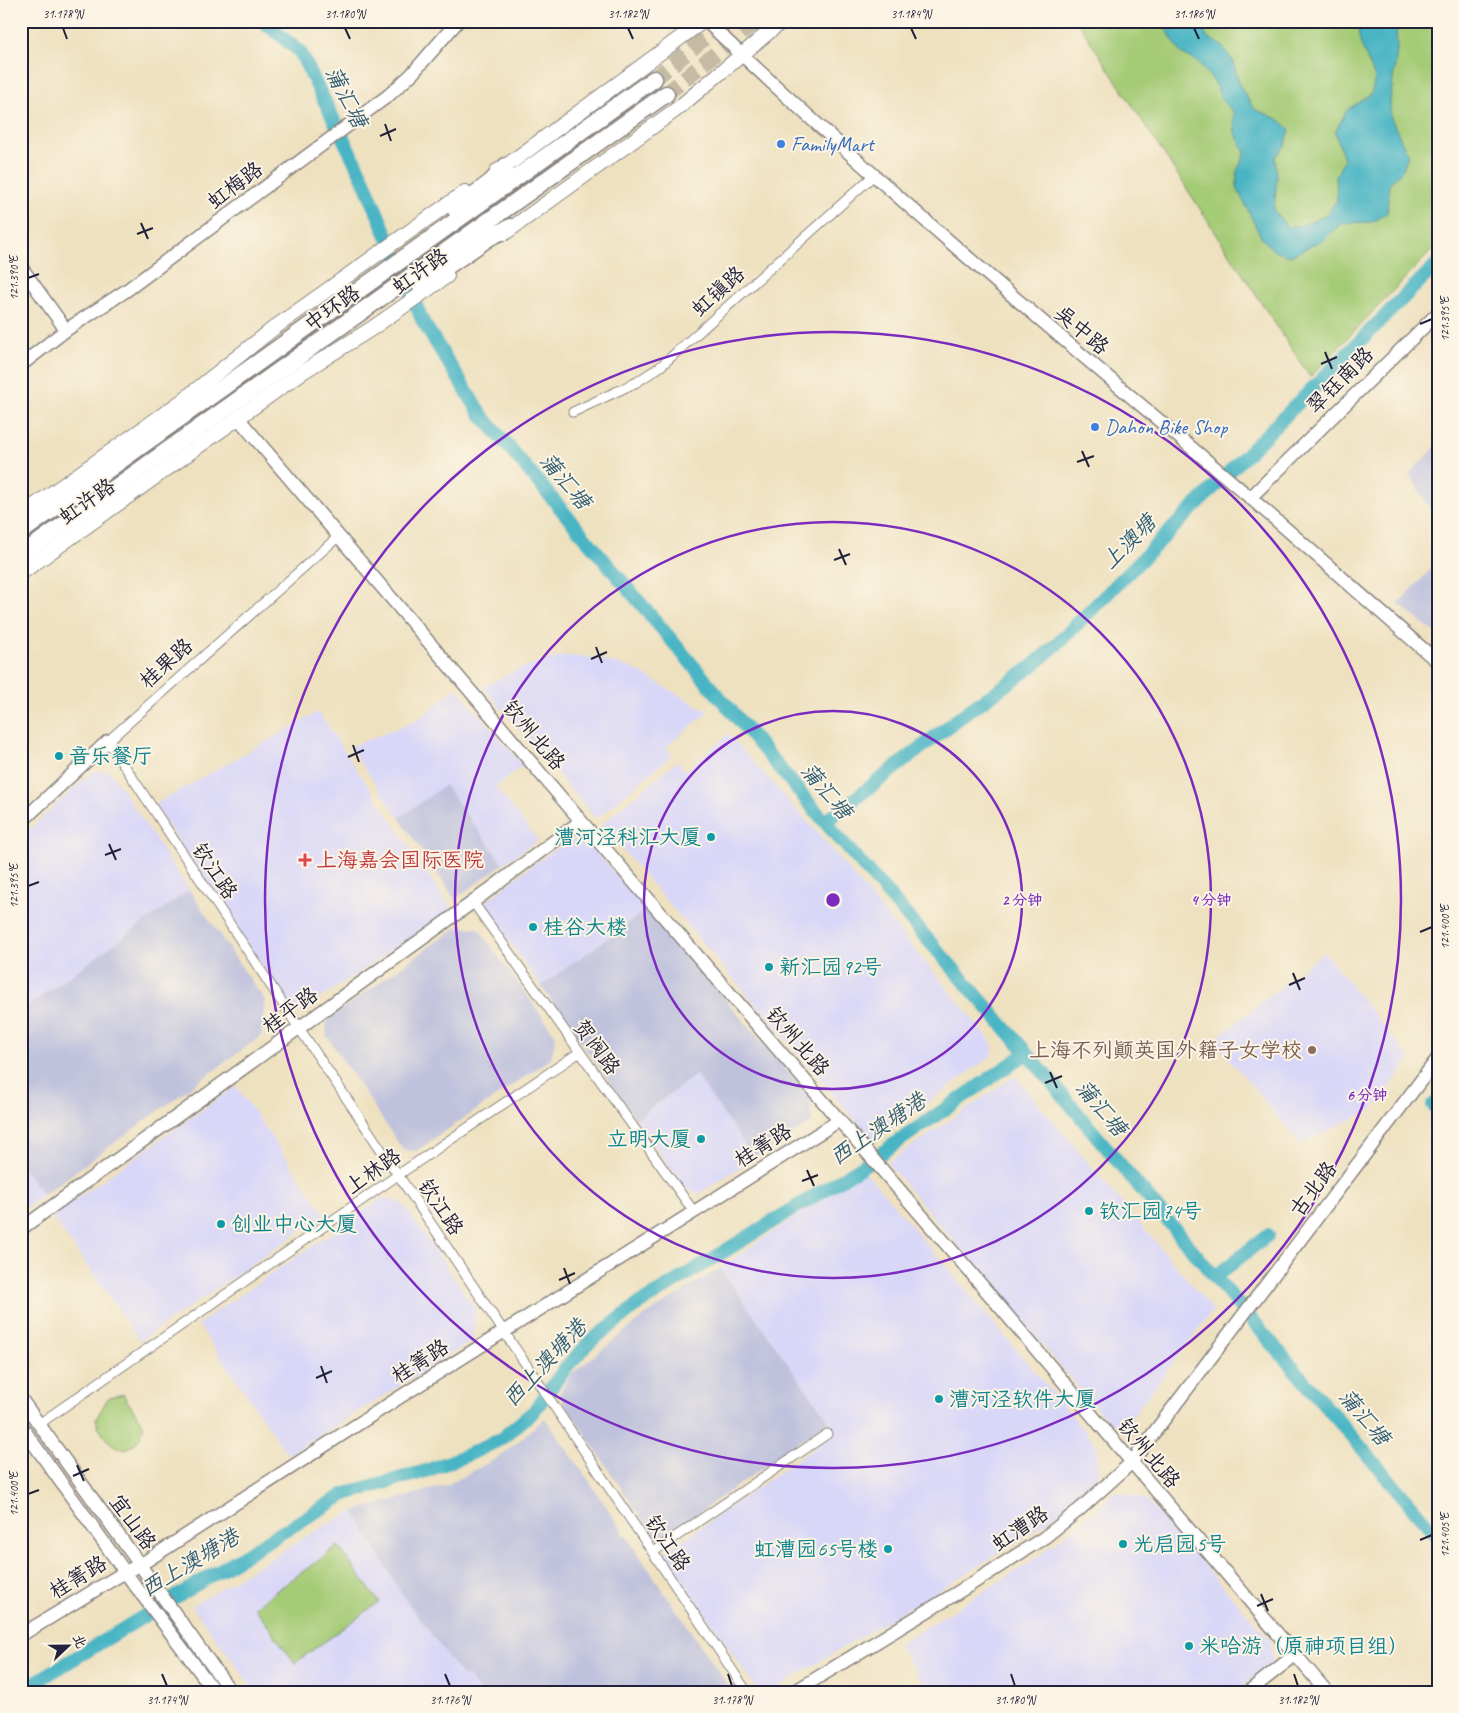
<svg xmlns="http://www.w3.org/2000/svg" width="1459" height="1713" font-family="Caveat,'LXGW WenKai TC',sans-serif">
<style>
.built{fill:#d9d7f8}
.industrial{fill:#c0c2dd}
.green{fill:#a4cb76;stroke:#637658}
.water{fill:#48b5c4;stroke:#356c80}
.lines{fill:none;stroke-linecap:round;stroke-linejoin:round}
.river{stroke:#48b5c4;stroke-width:14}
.highway-tunnel{stroke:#c5bba5;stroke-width:16;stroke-dasharray:16 8;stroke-linecap:butt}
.street-casing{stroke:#88827e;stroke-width:11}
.secondary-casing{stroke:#88827e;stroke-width:15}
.primary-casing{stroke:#88827e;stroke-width:16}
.highway-casing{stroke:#88827e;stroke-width:19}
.street{stroke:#fff;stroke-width:9}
.secondary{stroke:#fff;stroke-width:12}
.primary{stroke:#fff;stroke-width:14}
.highway{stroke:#fff;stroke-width:16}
.ticks{fill:none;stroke:#22223b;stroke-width:2}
.ring{fill:none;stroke:#7b2cbf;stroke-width:2.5}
.shop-dot{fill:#3f7fe0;stroke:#fcf5e5;stroke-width:2}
.culture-dot{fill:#0f9aa8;stroke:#fcf5e5;stroke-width:2}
.health-dot{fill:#e0444e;stroke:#fcf5e5;stroke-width:2}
.education-dot{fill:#8d6e63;stroke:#fcf5e5;stroke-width:2}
.labels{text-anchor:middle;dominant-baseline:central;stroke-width:4;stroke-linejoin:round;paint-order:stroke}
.shop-label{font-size:21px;fill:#366cbe;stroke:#fcf5e5;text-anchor:start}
.street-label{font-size:21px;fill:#22223b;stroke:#fcf5e5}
.culture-label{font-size:21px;fill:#0d838f;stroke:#fcf5e5;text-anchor:start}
.health-label{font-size:21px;fill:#be3a42;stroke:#fcf5e5;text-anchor:start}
.education-label{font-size:21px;fill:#785e54;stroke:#fcf5e5;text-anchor:end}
.water-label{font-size:22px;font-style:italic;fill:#315d72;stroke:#fcf5e5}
.centre{fill:#7b2cbf;stroke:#fcf5e5;stroke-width:2.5}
.ring-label{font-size:15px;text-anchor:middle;font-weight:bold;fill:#7b2cbf;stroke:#fcf5e5;stroke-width:4;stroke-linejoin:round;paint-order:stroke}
.neatline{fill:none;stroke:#22223b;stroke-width:2}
.ticks-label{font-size:12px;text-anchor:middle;fill:#22223b}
</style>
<rect width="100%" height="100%" fill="#fcf5e5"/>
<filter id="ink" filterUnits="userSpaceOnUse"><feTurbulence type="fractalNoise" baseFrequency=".02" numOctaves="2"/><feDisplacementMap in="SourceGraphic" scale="10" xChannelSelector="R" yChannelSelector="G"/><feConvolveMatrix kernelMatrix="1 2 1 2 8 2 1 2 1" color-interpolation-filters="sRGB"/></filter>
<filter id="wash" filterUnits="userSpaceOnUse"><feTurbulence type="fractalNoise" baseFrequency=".0096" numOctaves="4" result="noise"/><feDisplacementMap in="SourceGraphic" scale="20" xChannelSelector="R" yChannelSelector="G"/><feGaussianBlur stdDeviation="1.12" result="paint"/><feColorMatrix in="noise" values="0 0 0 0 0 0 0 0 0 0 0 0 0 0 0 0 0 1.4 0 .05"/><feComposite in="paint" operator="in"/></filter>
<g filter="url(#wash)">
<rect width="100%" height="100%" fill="#eee1c0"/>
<!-- built -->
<path class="built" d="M564 656 594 658 632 668 708 712 666 747 672 755 596 819 483 687 510 673 538 662Z
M456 688 523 765 495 787 538 840 503 864 445 786 399 818 350 747 418 720Z
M318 712 452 910 295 1015 154 805Z
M728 734 825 841 990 1040 993 1046V1052L990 1057 874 1142 601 825 677 761 685 771Z
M93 771H110L189 890 21 1011V837Z
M568 840 587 841 647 910 541 986 487 911V901L527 869Z
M1324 952 1410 1059 1373 1109 1301 1144 1214 1041Z
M696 1075 754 1158 699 1194 684 1188 636 1119Z
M1015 1076 1213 1310 1129 1421 1110 1424 887 1163Z
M236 1086 325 1214 140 1341 52 1216Z
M21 1165 43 1195 21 1211Z
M864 1170 1097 1445 1099 1477 1076 1501 1021 1540 771 1691 756 1688 664 1553 837 1432 720 1268Z
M384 1197 404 1205 476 1310 472 1341 288 1455 198 1324Z
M1116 1491 1147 1500 1271 1641 1273 1663 1236 1692H930L898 1645 1029 1563 1082 1522Z
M354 1511 401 1593 461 1675 469 1677 480 1692H256L192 1606 324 1526Z"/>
<!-- industrial -->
<path class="industrial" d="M1438 444V522L1409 474Z
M1438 561V635L1398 604Z
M445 785 503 864 455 899 399 818Z
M189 890 265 1001 261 1036 43 1195 21 1165V1011Z
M647 910 810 1097 812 1122 754 1158 696 1075 636 1119 541 986Z
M457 927 478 928 556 1036 551 1059 416 1151 403 1150 326 1035 327 1020Z
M720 1268 829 1421 657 1542 559 1395 570 1375 643 1317Z
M545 1418 580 1468 732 1692H480L469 1677 461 1675 401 1593 354 1511 447 1485 501 1456Z"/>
<!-- green -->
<path class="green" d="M1077 21H1438V244L1310 377Z
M123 1394 144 1426C142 1432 140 1440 135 1444 118 1459 99 1434 96 1419L108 1398Z
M338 1546 379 1602 295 1663 254 1607Z"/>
<!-- water -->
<path class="water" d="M1161 21H1200L1207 37 1222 46 1233 61 1240 86 1254 109 1278 119 1290 129 1285 146 1275 157 1277 177 1274 210 1287 227 1303 225 1325 216 1337 200 1336 176 1344 159 1335 132 1347 110 1371 94 1375 78 1360 42 1357 21H1396L1397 51 1390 102 1391 118 1408 155 1403 169 1389 184 1387 213 1372 222 1342 223 1323 240 1290 256 1274 251 1261 237 1237 188V171L1245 153 1235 132 1233 111 1223 102 1215 83 1198 62 1181 53Z"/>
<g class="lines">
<!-- river -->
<path class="river" d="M263 21 300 52 361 174 423 322 480 413 825 822 1027 1053 1215 1277 1438 1537
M825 822 967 712 1030 668 1057 644 1438 263
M1433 1105 1438 1102
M1215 1277 1268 1235
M21 1691 345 1494 426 1471 472 1453 501 1439 534 1411 566 1367 592 1340 639 1304 858 1169 1027 1053"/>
</g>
</g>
<g filter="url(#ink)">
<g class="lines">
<!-- highway-tunnel -->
<path class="highway-tunnel" d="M654 79 726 21
M666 94 756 21"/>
<defs>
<path id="street" d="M573 412 637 382 661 366 873 176
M339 536 108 741 299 1028 747 1692
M473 902 694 1212
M39 1424 398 1175 580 1052
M653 1552 827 1434"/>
<path id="secondary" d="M706 21C869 176 1041 321 1213 466 1289 530 1363 597 1438 662
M21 267 66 330
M21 365 66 330 127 290 389 95 412 74 458 21
M238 418 581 821 972 1274 1327 1692
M1250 498 1438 313
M21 822 108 741
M21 1229 473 902 581 821
M21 1399 231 1692
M21 1426 125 1572 215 1692
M21 1635 125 1572 140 1565 400 1397 840 1120
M794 1692 965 1588 1045 1537 1080 1509 1131 1463 1438 1058
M1248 1692 1295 1655"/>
<path id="primary" d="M497 171 506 166 703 21
M505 233 677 109 782 21
M21 515 182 401 274 328 465 192
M21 573 301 373 371 329 447 276"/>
<path id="highway" d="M455 209 491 182 506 166
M420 285 490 237 511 227
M21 532 654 79
M21 555 666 94"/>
</defs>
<!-- street casing -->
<use href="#street" class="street-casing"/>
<!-- secondary casing -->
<use href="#secondary" class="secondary-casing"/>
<!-- primary casing -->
<use href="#primary" class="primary-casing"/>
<!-- highway casing -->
<use href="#highway" class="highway-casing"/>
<!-- street -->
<use href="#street" class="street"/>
<!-- secondary -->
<use href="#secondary" class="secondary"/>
<!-- primary -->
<use href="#primary" class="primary"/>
<!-- highway -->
<use href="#highway" class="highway"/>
</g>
</g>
<!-- ticks -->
<path class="ticks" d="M63 28 67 39M345 28 350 39M628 28 633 39M911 28 916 39M1194 28 1199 39M385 124 391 141M380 136 396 129M141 223 148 239M137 234 153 228M28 278 39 274M1420 324 1432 319M1325 352 1332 369M1321 364 1337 357M1082 451 1089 467M1077 462 1094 456M839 549 846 565M834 560 850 554M596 647 602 663M591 659 607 652M353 745 359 762M348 757 364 750M109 844 116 860M105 855 121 849M28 886 39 882M1420 932 1432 927M1293 973 1300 990M1289 985 1305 978M1050 1072 1057 1088M1045 1083 1062 1076M807 1170 814 1186M802 1181 818 1175M564 1268 570 1284M559 1280 575 1273M321 1366 327 1383M316 1378 332 1371M77 1465 84 1481M73 1476 89 1469M28 1494 39 1490M1420 1540 1432 1535M1261 1594 1268 1611M1257 1606 1273 1599M162 1674 167 1686M445 1674 450 1686M728 1674 732 1686M1011 1674 1015 1686M1294 1674 1298 1686"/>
<!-- distance rings -->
<g class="ring">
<circle cx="833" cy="900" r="189"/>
<circle cx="833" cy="900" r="378"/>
<circle cx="833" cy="900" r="568"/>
</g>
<!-- markers -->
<g class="shop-dot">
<circle cx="781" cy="144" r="5"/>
<circle cx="1095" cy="427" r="5"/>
</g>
<g class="culture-dot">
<circle cx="59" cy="756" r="5"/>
<circle cx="711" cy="837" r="5"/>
<circle cx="533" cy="927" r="5"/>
<circle cx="769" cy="967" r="5"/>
<circle cx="701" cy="1139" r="5"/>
<circle cx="1089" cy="1211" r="5"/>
<circle cx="221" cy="1224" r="5"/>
<circle cx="939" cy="1399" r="5"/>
<circle cx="1123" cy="1544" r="5"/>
<circle cx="888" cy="1549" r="5"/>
<circle cx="1189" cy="1646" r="5"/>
</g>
<path class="health-dot" d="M302.5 852.5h5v5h5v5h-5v5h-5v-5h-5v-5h5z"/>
<circle class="education-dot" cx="1312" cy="1050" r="5"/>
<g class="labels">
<!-- shop labels -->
<g class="shop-label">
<text x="791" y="144">FamilyMart</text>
<text x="1105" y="427">Dahon Bike Shop</text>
</g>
<!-- street labels -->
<g class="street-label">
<text transform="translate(235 185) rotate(-37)">虹梅路</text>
<text transform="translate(420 271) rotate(-35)">虹许路</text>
<text transform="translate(718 291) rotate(-42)">虹镇路</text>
<text transform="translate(332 308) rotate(-36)">中环路</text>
<text transform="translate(1082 330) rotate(40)">吴中路</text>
<text transform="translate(1340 380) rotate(-45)">翠钰南路</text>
<text transform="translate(87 501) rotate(-35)">虹许路</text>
<text transform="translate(166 663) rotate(-42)">桂果路</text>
<text transform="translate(534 735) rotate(50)">钦州北路</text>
<text transform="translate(215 871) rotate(56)">钦江路</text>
<text transform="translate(290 1010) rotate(-36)">桂平路</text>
<text transform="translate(798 1041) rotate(49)">钦州北路</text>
<text transform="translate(597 1047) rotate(54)">贺阀路</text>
<text transform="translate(763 1145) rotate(-32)">桂箐路</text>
<text transform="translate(373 1171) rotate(-35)">上林路</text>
<text transform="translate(1313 1189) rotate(-53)">古北路</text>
<text transform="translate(441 1207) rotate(56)">钦江路</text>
<text transform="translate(420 1361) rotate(-32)">桂箐路</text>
<text transform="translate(1149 1453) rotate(50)">钦州北路</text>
<text transform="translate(133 1522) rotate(54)">宜山路</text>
<text transform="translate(1020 1528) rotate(-34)">虹漕路</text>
<text transform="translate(668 1543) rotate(56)">钦江路</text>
<text transform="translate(78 1577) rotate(-31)">桂箐路</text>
</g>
<!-- culture labels -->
<g class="culture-label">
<text x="69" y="756">音乐餐厅</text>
<text x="701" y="837" text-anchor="end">漕河泾科汇大厦</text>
<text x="543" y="927">桂谷大楼</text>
<text x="779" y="967">新汇园92号</text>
<text x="691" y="1139" text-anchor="end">立明大厦</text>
<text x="1099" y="1211">钦汇园74号</text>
<text x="231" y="1224">创业中心大厦</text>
<text x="949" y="1399">漕河泾软件大厦</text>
<text x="1133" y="1544">光启园5号</text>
<text x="878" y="1549" text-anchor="end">虹漕园65号楼</text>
<text x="1199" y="1646">米哈游（原神项目组）</text>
</g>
<!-- health labels -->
<g class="health-label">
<text x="316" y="860">上海嘉会国际医院</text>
</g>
<!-- education labels -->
<g class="education-label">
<text x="1302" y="1050">上海不列颠英国外籍子女学校</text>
</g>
<!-- water labels -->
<g class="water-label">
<text transform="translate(346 97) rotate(63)">蒲汇塘</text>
<text transform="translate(565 481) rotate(50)">蒲汇塘</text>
<text transform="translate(1129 542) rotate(-45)">上澳塘</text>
<text transform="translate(826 791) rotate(50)">蒲汇塘</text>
<text transform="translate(1101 1108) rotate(50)">蒲汇塘</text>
<text transform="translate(878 1129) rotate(-34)">西上澳塘港</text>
<text transform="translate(545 1363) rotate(-47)">西上澳塘港</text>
<text transform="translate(1364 1417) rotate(50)">蒲汇塘</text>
<text transform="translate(190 1563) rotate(-31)">西上澳塘港</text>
</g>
</g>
<circle cx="833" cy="900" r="8" class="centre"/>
<g class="ring-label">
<text x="1022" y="905">2 分钟</text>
<text x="1211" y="905">4 分钟</text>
<text x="1367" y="1100">6 分钟</text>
</g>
<!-- margin -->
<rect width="1459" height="1713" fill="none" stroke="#fcf5e5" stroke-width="55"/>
<!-- north arrow -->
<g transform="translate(68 1646) rotate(68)" stroke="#fcf5e5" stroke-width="4" paint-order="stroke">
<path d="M0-4L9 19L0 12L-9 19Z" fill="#22223b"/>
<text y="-8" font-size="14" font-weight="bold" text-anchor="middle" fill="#22223b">北</text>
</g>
<rect x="28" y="28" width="1404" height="1658" class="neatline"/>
<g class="ticks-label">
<text x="63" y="18">31.178°N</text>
<text x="345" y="18">31.180°N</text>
<text x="628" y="18">31.182°N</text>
<text x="911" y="18">31.184°N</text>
<text x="1194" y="18">31.186°N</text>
<text transform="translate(14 278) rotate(-90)" y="4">121.390°E</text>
<text transform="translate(1445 319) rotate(-90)" y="4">121.395°E</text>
<text transform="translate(14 886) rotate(-90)" y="4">121.395°E</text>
<text transform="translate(1445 927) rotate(-90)" y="4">121.400°E</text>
<text transform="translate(14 1494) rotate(-90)" y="4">121.400°E</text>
<text transform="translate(1445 1535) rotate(-90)" y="4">121.405°E</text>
<text x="167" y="1704">31.174°N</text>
<text x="450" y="1704">31.176°N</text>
<text x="732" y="1704">31.178°N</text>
<text x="1015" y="1704">31.180°N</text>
<text x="1298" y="1704">31.182°N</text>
</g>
</svg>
